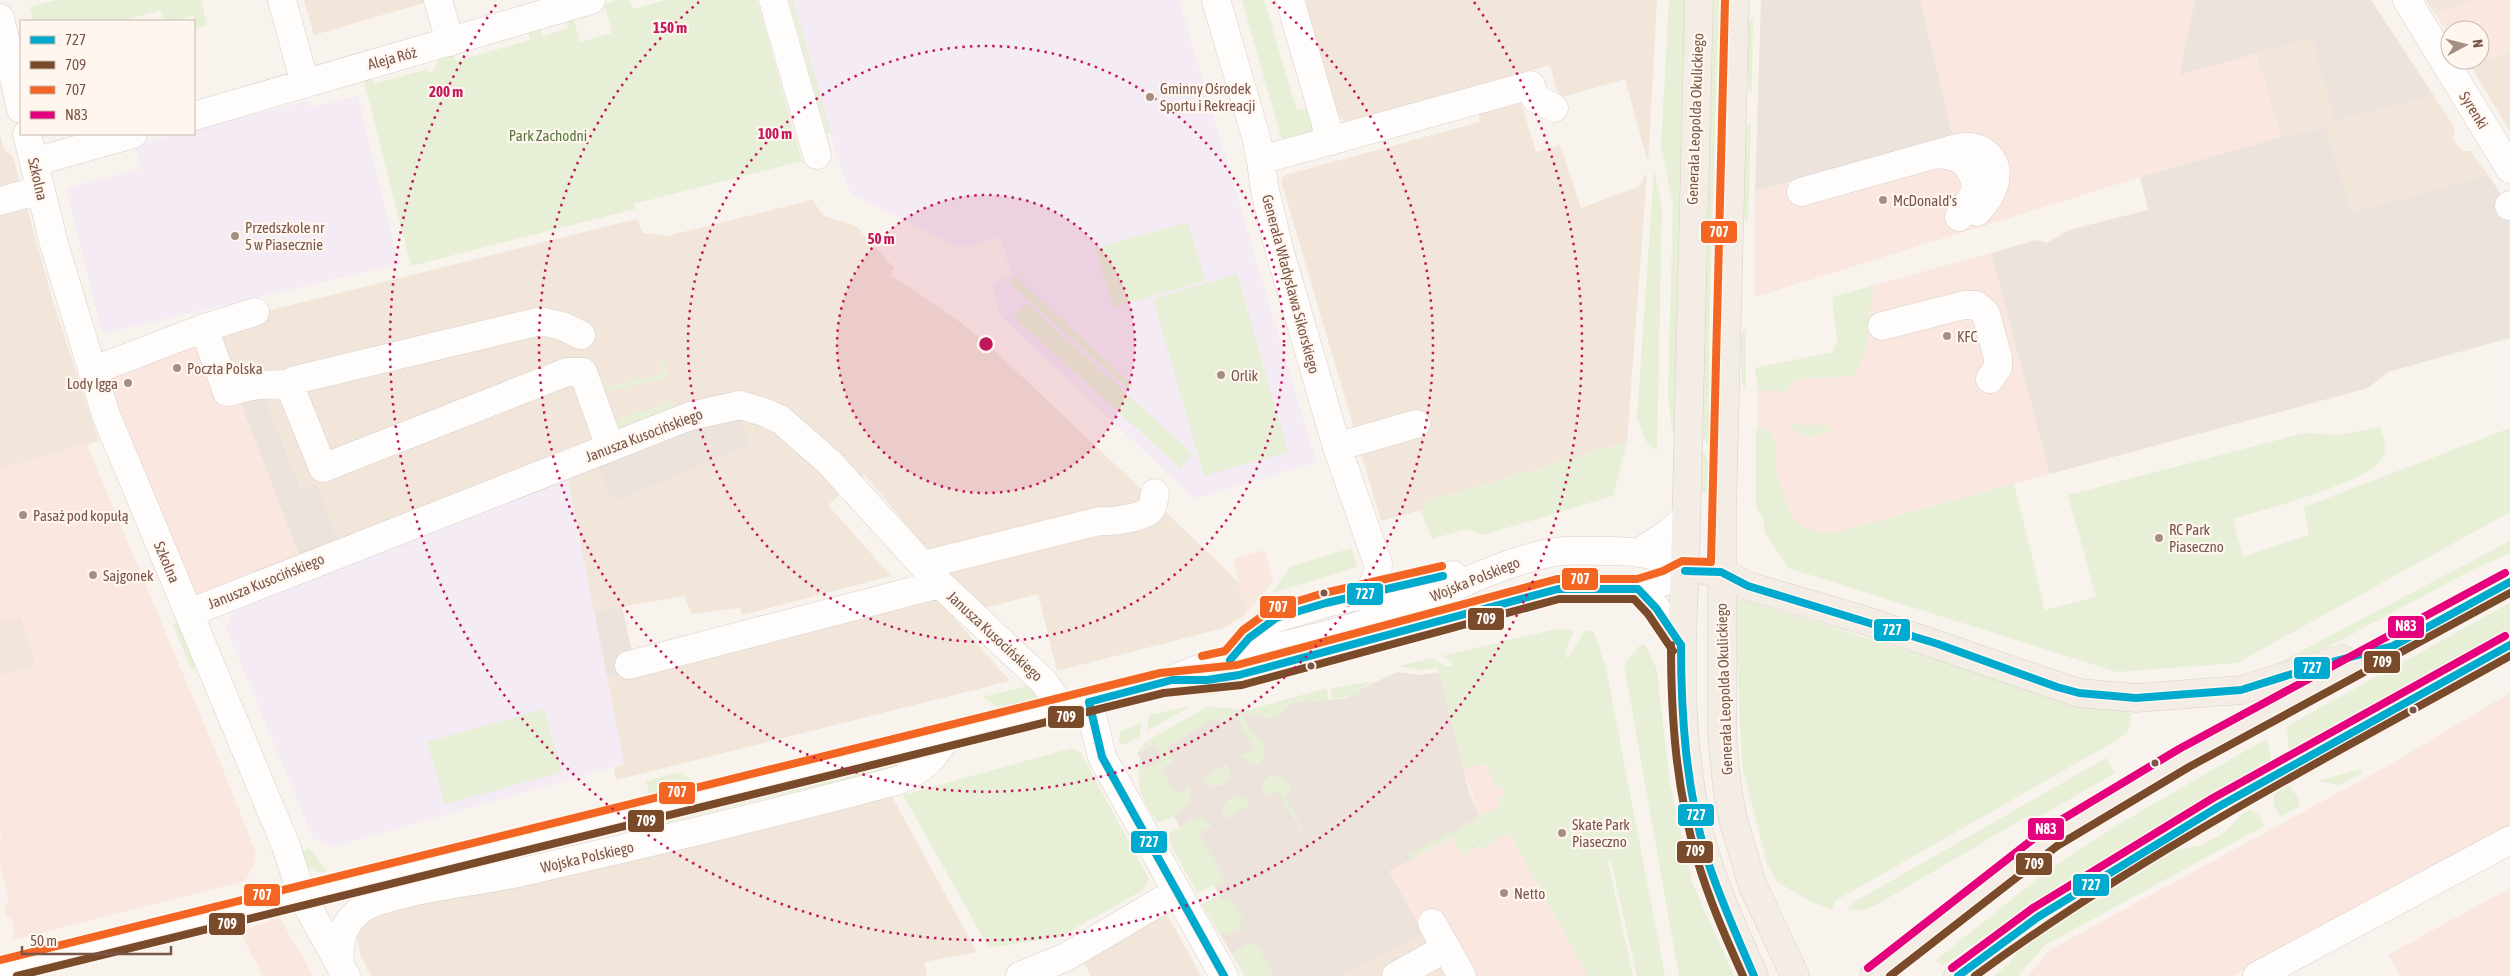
<svg xmlns="http://www.w3.org/2000/svg" width="2510" height="976" font-family="'Asap Condensed',sans-serif">
<style>
.residential{fill:#f2e5da}
.commercial{fill:#f9e7e0}
.industrial{fill:#ece3dd}
.education{fill:#f4ebf4}
.green{fill:#e7f0d6}
.lines{fill:none;stroke-linecap:round;stroke-linejoin:round}
.minor-casing{stroke:#d8ceca;stroke-width:29}
.major-casing{stroke:#dacfca;stroke-width:29}
.minor{stroke:#fefdfc;stroke-width:28}
.major{stroke:#f3ede6;stroke-width:28}
.bus-1-casing{stroke:#fff7ef;stroke-width:11}
.bus-2-casing{stroke:#fff7ef;stroke-width:11}
.bus-3-casing{stroke:#fff7ef;stroke-width:11}
.bus-4-casing{stroke:#fff7ef;stroke-width:11}
.bus-1{stroke:#00a9ce;stroke-width:8}
.bus-2{stroke:#7a4b2a;stroke-width:8}
.bus-3{stroke:#f26522;stroke-width:8}
.bus-4{stroke:#e5007d;stroke-width:8}
.ring{fill:none;stroke:#c2185b;stroke-width:2.5;stroke-dasharray:2.5 5}
.poi-dot{fill:#a68d82;stroke:#fff7ef;stroke-width:2}
.bus-dot{fill:#7a5649;stroke:#fff7ef;stroke-width:2}
.labels{text-anchor:middle;dominant-baseline:central;stroke-width:4.5;stroke-linejoin:round;paint-order:stroke}
.street-label{font-size:15px;fill:#7a5649;stroke:#fff7ef}
.poi-label{font-size:15px;fill:#7a5649;stroke:#fff7ef;text-anchor:start}
.park-label{font-size:15px;fill:#567a3d;stroke:#fff7ef}
.centre{fill:#c2185b;stroke:#fff7ef;stroke-width:2.5}
.ring-label{font-size:15px;text-anchor:middle;font-weight:bold;fill:#c2185b;stroke:#fff7ef;stroke-width:4.5;stroke-linejoin:round;paint-order:stroke}
.line-badge{stroke:#fff7ef;stroke-width:2}
.badge-label{font-size:14px;text-anchor:middle;font-weight:bold;fill:#fff}
</style>
<rect width="100%" height="100%" fill="#f9f3ed"/>
<!-- residential -->
<path class="residential" d="M304 0H434L314 35Z
M1302 0H1657L1648 163 1625 79 1559 98 1550 65 1356 121 1348 123 1343 120 1337 115Z
M2426 0H2474L2435 14Z
M2312 38 2336 121 2434 96 2455 128 2453 138 2456 144 2462 151H2471L2488 175 2351 212 2326 127 2281 137 2256 54Z
M2510 52V132L2471 66 2480 61Z
M1521 102 1536 152 1560 145 1581 208 1638 187 1647 173 1627 442 1429 501 1421 510 1381 521 1281 180 1285 175 1480 122 1478 113Z
M0 135 4 149 13 157 54 305 99 441 0 469Z
M812 200 824 216 856 226 894 268 890 276 902 282 960 322 993 349 1214 558 1238 582 1246 614 1224 628 1057 671 1038 594 978 610 864 474 828 505 891 576 742 615 740 608 692 614 684 596 593 612 567 474 338 542 316 485 303 492 263 393 239 399 220 338 262 325 259 313 637 219 643 233 667 236Z
M929 590 1010 681 616 780 614 768 624 764 607 677Z
M21 616 36 666 0 676V622Z
M890 793 977 952 924 962 927 976H372L361 957 357 938 361 923 370 916Z
M1165 911 1201 976H1091L1082 959Z
M1423 933 1446 976H1341Z"/>
<!-- commercial -->
<path class="commercial" d="M1920 0H2195L2179 74 2256 54 2281 137 2140 177 1755 297V191L1953 137Z
M2474 0H2510V52L2480 61 2471 66 2466 60H2480V30H2450V37L2435 14Z
M1991 253 2050 474 1775 549 1764 531V519L1756 508 1758 390 1786 392 1796 379 1852 376 1870 324V298L1875 285Z
M218 332 239 399 300 557 195 597 105 382 107 379Z
M87 445 220 762 256 853 254 865 245 881 13 940 11 935 15 934 12 919 6 917 4 909 9 898 0 865V842L2 841 0 833V676L36 666 21 617 0 622V469Z
M1265 550 1273 581 1246 614 1233 559Z
M2510 693V825L2232 976H2028L2050 950 2391 764Z
M1479 764H1486L1495 787 1499 785 1505 794 1502 805 1480 818 1463 768Z
M1509 833 1588 976H1446L1389 871 1453 837 1481 849Z
M2510 888V976H2400L2388 955Z
M279 917 309 968 313 976H263L240 932Z"/>
<!-- industrial -->
<path class="industrial" d="M1761 0H1920L1953 137 1755 191Z
M2195 0H2371L2434 96 2335 121 2312 38 2179 75Z
M2326 127 2351 212 2488 175 2510 207V338L2388 372 2368 388 2050 474 1991 253 2037 240 2047 243 2069 230 2148 210 2140 177 2281 137Z
M263 393 302 491 316 484 338 542 300 557 239 399Z
M728 413 737 415 750 445 614 501 597 466Z
M622 606 636 670 607 677 593 612Z
M1397 672 1420 675 1439 672 1469 792 1480 818 1408 855 1411 860 1389 871 1423 933 1341 976H1245L1202 904 1219 895 1137 753 1226 708 1275 717 1293 702 1342 699 1360 693 1359 690Z"/>
<!-- education -->
<path class="education" d="M793 0H1179L1316 462 1195 499 1000 316 992 284 1011 275 1001 237 959 248 851 194 840 167Z
M358 96 399 264 102 334 66 188 141 169 135 145 179 134H194V130L308 100 310 107Z
M567 474 624 764 332 847 313 838 226 628 237 606Z"/>
<!-- green -->
<path class="green" d="M56 0H201L207 25 196 28 193 16 174 21H164L161 10 122 21H33L30 7Z
M618 0H630L633 9 666 0H757L802 161 634 204 635 209 411 266 362 74 370 72 374 84 427 69V73L434 71 441 52 452 48 456 61 530 40 527 27 539 23 543 36 568 28 565 15 572 13 580 42 612 33 604 4Z
M789 0H793L831 133 827 134Z
M1242 0H1264L1297 111 1310 107 1317 131 1282 140Z
M1669 0H1689L1676 433 1672 431 1668 393 1673 203 1661 147Z
M1710 0H1719L1709 329V445L1700 436Z
M1753 17 1752 91H1750L1748 87V22Z
M1751 123 1748 222 1743 218 1745 128Z
M1654 169 1662 207 1657 451 1646 441 1637 418Z
M1188 222 1205 281 1113 307 1096 248Z
M1237 274 1288 452 1204 476 1153 299Z
M1015 276 1133 386 1130 390 1009 283Z
M1875 285C1864 317 1877 346 1852 376L1796 379 1786 392 1758 390 1755 368 1833 352 1837 339 1832 297Z
M1026 303 1193 454 1180 468 1014 317Z
M1746 328V392L1742 383 1740 335Z
M663 360 668 377 599 394 595 390 663 373 660 361Z
M672 402 674 406 611 431 610 422Z
M1792 424 1826 425 1833 430 1807 438 1791 428Z
M2380 427C2383 437 2388 447 2383 457 2372 482 2262 510 2233 519L2243 557 2309 535 2304 507 2510 428V512L2237 663 2117 672 1788 568 1764 531V519L1756 508V428L1769 431C1780 449 1775 449 1776 468 1776 475 1780 483 1782 491 1790 522 1800 531 1833 533L2014 484 2045 610 2096 597 2068 495 2304 433 2339 435Z
M1627 442 1613 496 1483 535 1466 529 1432 539 1421 510 1429 501Z
M1699 448 1709 460V492H1697Z
M2510 541V553L2474 569 2309 657 2267 669Z
M1352 548 1357 567 1272 593 1291 566Z
M1734 597 2078 703 2131 713 2130 725 2127 732 2117 740 1835 901 1832 910 1809 901 1776 881 1767 863 1742 765Z
M2510 603V634L2289 753 2287 726Z
M180 622 197 664 192 671 173 625Z
M1556 629 1574 630 1565 652 1567 659 1585 630 1594 632 1606 668 1665 976H1637L1611 861 1608 862 1633 976H1588L1509 833 1481 849 1479 846 1462 855 1452 837 1411 860 1408 855 1501 805 1498 799 1505 794 1499 785 1495 788 1486 764 1463 768 1438 668 1419 670 1399 666 1432 658 1446 666 1453 665 1442 656Z
M1645 644 1657 670 1670 784 1692 882 1734 976H1679L1624 665 1639 646Z
M1375 681 1359 690 1361 693 1332 700 1331 688Z
M1027 686 1034 693 1041 692 1042 700 1003 711 982 697Z
M1327 688 1328 700 1293 702 1275 717 1269 718 1241 712 1252 733 1264 743 1265 754 1260 763 1249 764 1241 756 1254 749 1235 716 1222 723 1218 717 1166 747 1174 761 1161 769 1176 794 1189 787C1196 803 1173 821 1157 822 1141 798 1135 785 1140 757L1146 769 1162 760 1153 744 1137 753 1145 742 1209 706 1241 712Z
M1191 706 1147 731 1149 715Z
M544 709 562 772 445 804 427 742Z
M1142 722 1139 737 1124 745 1119 743 1120 732Z
M2266 739C2271 747 2269 757 2274 765L2061 884 1942 966 1936 960 2047 871 2119 824Z
M1072 748 1081 753 1149 879 1143 890 1060 937 989 948 903 795Z
M923 753 918 762 675 820 660 832 658 820Z
M2106 758 2115 773 2041 816 2026 817 1878 904 1864 910 1847 909 1856 901Z
M1227 764 1230 775 1224 785 1214 787 1207 785 1202 779Z
M2360 769 2362 773 2340 785 2318 781Z
M680 772 699 786 650 798 646 781Z
M1275 775 1285 778 1292 792 1284 796 1303 829 1301 831 1277 790 1263 797 1262 784 1269 776Z
M2287 785 2291 786 2300 803 2299 807 2280 817 2274 805V794Z
M1239 797 1247 799 1250 804 1225 819C1219 806 1226 798 1239 797Z
M2251 810 2259 815 2264 826 2045 945 2018 976H1994L2010 962 2019 949 2055 925 2176 850 2202 845 2225 832 2243 813Z
M1201 818 1212 826 1199 833 1225 881 1197 893 1167 838 1169 834 1193 819Z
M310 848C314 858 323 862 327 872 312 874 304 866 297 854Z
M1219 895 1223 901 1231 897 1242 918 1239 929 1226 935 1220 934 1202 904Z
M1247 944 1257 945 1274 976H1245L1232 953Z"/>
<g class="lines">
<defs>
<path id="minor" d="M282 0 305 84
M438 0 450 42
M773 0 817 155
M1216 0 1256 137 1261 160 1264 186 1279 249 1337 447 1378 564 1377 576 1368 594
M1290 0 1331 141
M2407 0 2510 169
M0 18 21 109
M194 116 591 0
M27 134 54 244 106 415 286 846 302 896 346 976
M1940 153C1947 151 1955 148 1963 147 1986 145 2001 163 1994 185 1991 196 1984 203 1977 212
M1261 160 1531 85 1535 98 1554 108
M34 162 133 134
M1801 192 1936 154C1944 155 1953 155 1959 159 1969 165 1979 182 1974 193 1970 202 1964 209 1959 217
M0 201 40 190
M2509 206 2510 205
M1882 326 1964 305H1976L1986 314 1998 358V367L1990 379
M204 328 227 392 257 385 289 384 323 468 567 372H583L610 447
M92 371 204 328 255 312
M289 384 295 380 541 321 562 326 581 335
M1337 447 1416 424
M1640 552 1671 531 1686 517
M923 565 1100 521C1110 522 1145 518 1151 509 1154 505 1154 498 1155 493
M1638 589 1656 608 1681 645
M189 613 690 416 740 405 764 412 781 420 829 462 940 584 1044 682 1062 708
M1230 660 1249 638 1266 624 1276 618 1326 603 1453 575
M629 665 940 584
M1089 702 1102 757 1224 976
M1432 923 1462 976
M340 965C338 938 345 916 370 904 419 886 472 883 522 872 648 843 774 814 899 780 921 770 934 759 946 737
M0 970 1172 680C1229 653 1294 646 1354 627 1421 607 1480 568 1549 553 1568 549 1589 551 1609 551 1637 551 1661 554 1685 571 1670 579 1654 588 1637 589 1612 592 1584 588 1558 589L1239 675 1207 680H1172
M1020 976 1066 957 1176 892
M1396 976 1446 948
M2257 976 2510 840"/>
<path id="major" d="M1699 0 1685 571C1680 656 1679 739 1697 823 1709 876 1732 927 1754 976
M1735 0 1722 511V734L1727 787 1733 819 1752 884 1795 976
M1706 571 1721 572 1748 586 1867 621 2079 693 2136 698 2241 690 2342 659
M1874 976 2051 838 2184 758 2510 582
M1958 976 2038 917 2218 807 2510 645"/>
</defs>
<!-- minor casing -->
<use href="#minor" class="minor-casing"/>
<!-- major casing -->
<use href="#major" class="major-casing"/>
<!-- minor -->
<use href="#minor" class="minor"/>
<!-- major -->
<use href="#major" class="major"/>
<defs>
<path id="bus-1" d="M1685 571 1721 572 1748 586 1938 644 2057 687 2079 693 2136 698 2241 690 2324 664 2393 646 2510 582
M1681 645C1681 716 1686 787 1706 856 1719 897 1737 936 1754 976
M1230 660 1249 638 1276 618 1326 603 1443 576
M1089 702 1172 680H1207L1239 675 1558 589H1638L1656 608 1681 645
M1089 702 1102 757 1224 976
M1958 976 2038 917 2218 807 2510 645"/>
<path id="bus-2" d="M1671 645C1671 717 1676 790 1697 859 1709 900 1726 938 1743 976
M17 976 1164 693 1242 685 1559 599H1634L1648 614 1673 651
M1890 976 2057 846 2189 767 2510 593
M1975 976C2142 853 2329 757 2510 656"/>
<path id="bus-3" d="M1202 656 1225 651 1243 630 1272 609 1324 593 1442 566
M0 960 1160 673 1237 665 1557 579H1637L1663 571 1682 561 1711 562 1725 0"/>
<path id="bus-4" d="M1868 968 2046 829 2179 749 2505 573
M1952 968 2033 908 2213 798 2505 636"/>
</defs>
<!-- bus-1 casing -->
<use href="#bus-1" class="bus-1-casing"/>
<!-- bus-2 casing -->
<use href="#bus-2" class="bus-2-casing"/>
<!-- bus-3 casing -->
<use href="#bus-3" class="bus-3-casing"/>
<!-- bus-4 casing -->
<use href="#bus-4" class="bus-4-casing"/>
<!-- bus-1 -->
<use href="#bus-1" class="bus-1"/>
<!-- bus-2 -->
<use href="#bus-2" class="bus-2"/>
<!-- bus-3 -->
<use href="#bus-3" class="bus-3"/>
<!-- bus-4 -->
<use href="#bus-4" class="bus-4"/>
</g>
<!-- distance rings -->
<circle cx="986" cy="344" r="149" fill="#c2185b" fill-opacity=".12"/>
<g class="ring">
<circle cx="986" cy="344" r="149"/>
<circle cx="986" cy="344" r="298"/>
<path d="M1273 2A447 447 0 1 1 699 2"/>
<path d="M1474 2A596 596 0 1 1 498 2"/>
</g>
<!-- markers -->
<g class="poi-dot">
<circle cx="1150" cy="97" r="5"/>
<circle cx="1883" cy="200" r="5"/>
<circle cx="235" cy="236" r="5"/>
<circle cx="1947" cy="336" r="5"/>
<circle cx="177" cy="368" r="5"/>
<circle cx="1221" cy="375" r="5"/>
<circle cx="128" cy="383" r="5"/>
<circle cx="23" cy="515" r="5"/>
<circle cx="2159" cy="538" r="5"/>
<circle cx="93" cy="575" r="5"/>
<circle cx="1562" cy="833" r="5"/>
<circle cx="1504" cy="893" r="5"/>
</g>
<g class="bus-dot">
<circle cx="1324" cy="593" r="4.5"/>
<circle cx="1311" cy="666" r="4.5"/>
<circle cx="2413" cy="710" r="4.5"/>
<circle cx="2155" cy="763" r="4.5"/>
</g>
<g class="labels">
<!-- street labels -->
<g class="street-label">
<text transform="translate(392 58) rotate(-15)">Aleja Róż</text>
<text transform="translate(2474 110) rotate(58)">Syrenki</text>
<text transform="translate(1695 119) rotate(-88)">Generała Leopolda Okulickiego</text>
<text transform="translate(38 179) rotate(77)">Szkolna</text>
<text transform="translate(1291 284) rotate(75)">Generała Władysława Sikorskiego</text>
<text transform="translate(644 435) rotate(-21)">Janusza Kusocińskiego</text>
<text transform="translate(167 562) rotate(67)">Szkolna</text>
<text transform="translate(1475 579) rotate(-22)">Wojska Polskiego</text>
<text transform="translate(266 581) rotate(-22)">Janusza Kusocińskiego</text>
<text transform="translate(995 636) rotate(43)">Janusza Kusocińskiego</text>
<text transform="translate(1724 689) rotate(-92)">Generała Leopolda Okulickiego</text>
<text transform="translate(587 857) rotate(-13)">Wojska Polskiego</text>
</g>
<!-- poi labels -->
<g class="poi-label">
<text x="1160" y="88">Gminny Ośrodek<tspan x="1160" dy="17">Sportu i Rekreacji</tspan></text>
<text x="1893" y="200">McDonald's</text>
<text x="245" y="227">Przedszkole nr<tspan x="245" dy="17">5 w Piasecznie</tspan></text>
<text x="1957" y="336">KFC</text>
<text x="187" y="368">Poczta Polska</text>
<text x="1231" y="375">Orlik</text>
<text x="118" y="383" text-anchor="end">Lody Igga</text>
<text x="33" y="515">Pasaż pod kopułą</text>
<text x="2169" y="529">RC Park<tspan x="2169" dy="17">Piaseczno</tspan></text>
<text x="103" y="575">Sajgonek</text>
<text x="1572" y="824">Skate Park<tspan x="1572" dy="17">Piaseczno</tspan></text>
<text x="1514" y="893">Netto</text>
</g>
<!-- park labels -->
<g class="park-label">
<text x="548" y="135">Park Zachodni</text>
</g>
</g>
<circle cx="986" cy="344" r="8" class="centre"/>
<g class="ring-label">
<text x="670" y="33">150 m</text>
<text x="446" y="97">200 m</text>
<text x="775" y="139">100 m</text>
<text x="881" y="244">50 m</text>
</g>
<g class="line-badge">
<rect x="1700" y="220" width="38" height="24" rx="5" fill="#f26522"/>
<rect x="1561" y="567" width="38" height="24" rx="5" fill="#f26522"/>
<rect x="1346" y="582" width="38" height="24" rx="5" fill="#00a9ce"/>
<rect x="1259" y="595" width="38" height="24" rx="5" fill="#f26522"/>
<rect x="1467" y="607" width="38" height="24" rx="5" fill="#7a4b2a"/>
<rect x="2387" y="615" width="38" height="24" rx="5" fill="#e5007d"/>
<rect x="1873" y="618" width="38" height="24" rx="5" fill="#00a9ce"/>
<rect x="2363" y="650" width="38" height="24" rx="5" fill="#7a4b2a"/>
<rect x="2293" y="656" width="38" height="24" rx="5" fill="#00a9ce"/>
<rect x="1047" y="705" width="38" height="24" rx="5" fill="#7a4b2a"/>
<rect x="658" y="781" width="38" height="24" rx="5" fill="#f26522"/>
<rect x="1677" y="803" width="38" height="24" rx="5" fill="#00a9ce"/>
<rect x="627" y="809" width="38" height="24" rx="5" fill="#7a4b2a"/>
<rect x="2027" y="817" width="38" height="24" rx="5" fill="#e5007d"/>
<rect x="1130" y="830" width="38" height="24" rx="5" fill="#00a9ce"/>
<rect x="1676" y="840" width="38" height="24" rx="5" fill="#7a4b2a"/>
<rect x="2015" y="852" width="38" height="24" rx="5" fill="#7a4b2a"/>
<rect x="2072" y="873" width="38" height="24" rx="5" fill="#00a9ce"/>
<rect x="243" y="883" width="38" height="24" rx="5" fill="#f26522"/>
<rect x="208" y="912" width="38" height="24" rx="5" fill="#7a4b2a"/>
</g>
<g class="badge-label">
<text x="1719" y="237">707</text>
<text x="1580" y="584">707</text>
<text x="1365" y="599">727</text>
<text x="1278" y="612">707</text>
<text x="1486" y="624">709</text>
<text x="2406" y="631">N83</text>
<text x="1892" y="635">727</text>
<text x="2382" y="667">709</text>
<text x="2312" y="673">727</text>
<text x="1066" y="722">709</text>
<text x="677" y="797">707</text>
<text x="1696" y="820">727</text>
<text x="646" y="826">709</text>
<text x="2046" y="834">N83</text>
<text x="1149" y="847">727</text>
<text x="1695" y="856">709</text>
<text x="2034" y="869">709</text>
<text x="2091" y="890">727</text>
<text x="262" y="900">707</text>
<text x="227" y="929">709</text>
</g>
<!-- legend -->
<rect x="20" y="20" width="175" height="115" fill="#fff7ef" stroke="#cab7ad"/>
<rect x="30" y="36" width="25" height="8" fill="#00a9ce" stroke="#cab7ad"/>
<text x="65" y="45" font-size="15" fill="#7a5649">727</text>
<rect x="30" y="61" width="25" height="8" fill="#7a4b2a" stroke="#cab7ad"/>
<text x="65" y="70" font-size="15" fill="#7a5649">709</text>
<rect x="30" y="86" width="25" height="8" fill="#f26522" stroke="#cab7ad"/>
<text x="65" y="95" font-size="15" fill="#7a5649">707</text>
<rect x="30" y="111" width="25" height="8" fill="#e5007d" stroke="#cab7ad"/>
<text x="65" y="120" font-size="15" fill="#7a5649">N83</text>
<!-- north arrow -->
<g transform="translate(2465 45) rotate(83)"><circle r="24" fill="#fff7ef" stroke="#cab7ad"/>
<path d="M0-4L9 19L0 12L-9 19Z" fill="#a68d82"/>
<text y="-8" font-size="14" font-weight="bold" text-anchor="middle" fill="#7a5649">N</text>
</g>
<!-- scale -->
<path d="M22 946v8h149v-8" fill="none" stroke="#7a5649" stroke-width="2.5"/>
<text x="30" y="946" font-size="15" fill="#7a5649" stroke="#fff7ef" stroke-width="4" paint-order="stroke">50 m</text>
</svg>
